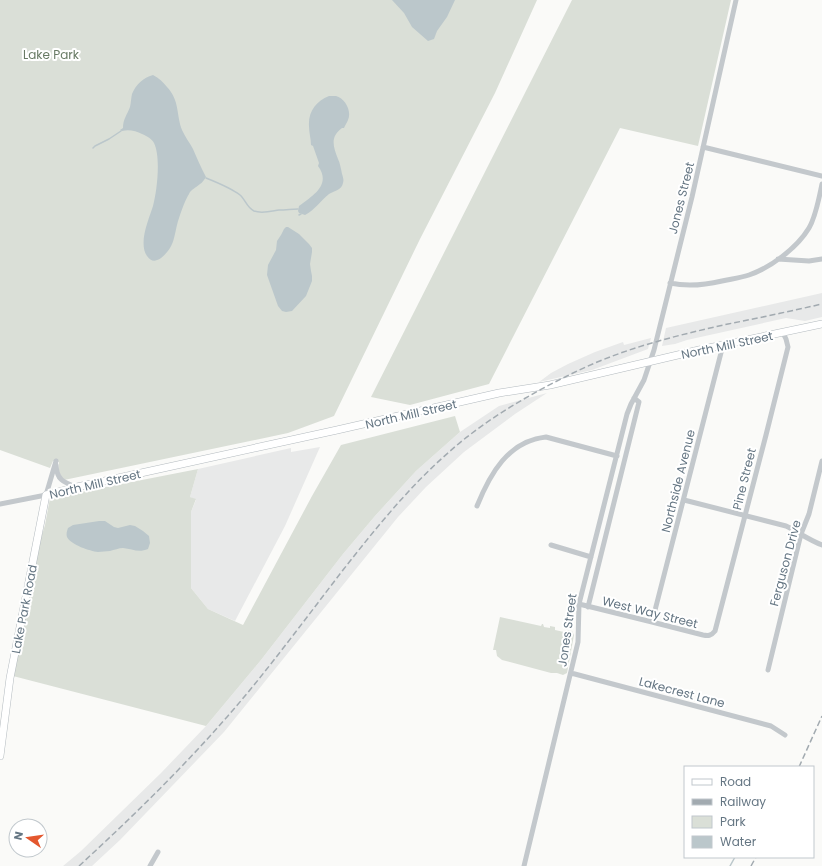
<svg xmlns="http://www.w3.org/2000/svg" width="822" height="866" font-family="Poppins,sans-serif">
<style>
.built{fill:#e8e9e9}
.green{fill:#dadfd7}
.water{fill:#bbc7cb}
.lines{fill:none;stroke-linecap:round;stroke-linejoin:round}
.stream{stroke:#bbc7cb;stroke-width:1.5}
.secondary-casing{stroke:#b3babf;stroke-width:8}
.minor{stroke:#c3c8cc;stroke-width:5}
.secondary{stroke:#fff;stroke-width:7}
.rail{stroke:#a2aab0;stroke-width:1.5;stroke-dasharray:6 3;stroke-linecap:butt}
.labels{text-anchor:middle;dominant-baseline:central;stroke-width:4;stroke-linejoin:round;paint-order:stroke}
.park-label{font-size:12px;fill:#687a64;stroke:#fff}
.street-label{font-size:12px;fill:#657683;stroke:#fff}
</style>
<rect width="100%" height="100%" fill="#fafaf8"/>
<!-- built -->
<path class="built" d="M822 293V317L805 321 786 318 687 340 675 344 662 346 666 328Z
M651 338 648 349 592 370 539 382 551 373 568 364 595 352 623 342 624 345Z
M547 393 515 414 464 452 426 487 398 517 224 732 120 840 92 866H63L81 851 161 773 206 726 261 660 343 554 375 516 416 471 460 432 499 406Z
M320 447 285 526 235 621 208 609 191 588V512L196 500 190 497 198 469 291 448V452Z"/>
<!-- green -->
<path class="green" d="M0 0H537L495 93 420 239 334 416 288 433 64 480C59 475 58 468 59 462L53 461 50 468 0 450Z
M572 0H731L698 146 620 128 489 384 410 405 371 397Z
M455 416 460 432 416 471 375 516 343 554 261 660 206 726 13 676 40 541 45 525 50 498 198 469 190 497 196 499 191 512V588L208 609 243 625 312 496 341 445Z
M500 617 541 626 542 624H543L544 627 550 628V626L555 627V630L564 632 565 630 572 631 574 635 567 673 563 675 557 673H551L502 660 497 656 496 650H493Z"/>
<!-- water -->
<path class="water" d="M392 0H455L447 17 437 31 434 39 428 41 412 27 404 13Z
M153 75C159 78 163 82 167 87 180 101 176 114 182 130 185 137 190 143 193 149 197 158 201 168 206 177 204 180 202 183 200 184 196 188 191 189 189 194 185 200 179 217 177 225 175 233 174 242 170 248 165 256 154 267 147 256 138 243 149 219 153 206 157 191 161 157 154 143 152 139 147 136 142 134 136 131 129 129 122 131L120 130 123 128C123 119 127 115 130 107 131 103 131 98 132 94 136 84 143 78 153 75Z
M329 96C331 96 333 96 336 96 345 98 352 111 348 120 347 123 345 125 344 128H342C330 137 333 146 338 159 340 163 341 169 342 174 343 177 344 180 343 183 342 190 334 191 329 194 320 201 316 209 305 215L299 213 298 211 299 206C312 196 332 185 318 166L319 163 313 146 311 145C311 139 309 133 309 126 308 112 316 101 329 96Z
M286 227H288L299 234 309 244 312 248V252L310 264 311 271 312 276V281L306 296 292 311 286 312 282 311 278 306 267 275 268 265 276 250 277 241 281 235 284 229Z
M99 521H105L114 527 118 528 130 525 135 526 143 531 149 536 150 543 148 549C139 553 132 549 123 548 119 548 114 550 110 551 106 551 102 552 98 552 90 551 71 545 67 537 66 534 67 531 68 528L73 525Z"/>
<g class="lines">
<!-- stream -->
<path class="stream" d="M93 148 95 146 109 139 121 131
M206 178C216 182 231 188 240 195 245 199 247 208 254 211 262 214 272 211 279 210 286 210 292 209 298 209
M299 215 301 214
M730 866 735 857"/>
<defs>
<path id="secondary" d="M0 756 10 678 46 495 77 487 337 430 499 393 550 385 699 350 822 324"/>
</defs>
<!-- secondary casing -->
<use href="#secondary" class="secondary-casing"/>
<!-- minor -->
<path class="minor" d="M703 147 822 176
M778 259 809 261 822 259
M670 283C688 287 705 285 722 281 731 279 740 278 749 275 770 268 797 248 809 228 816 216 819 198 822 184
M56 465C57 480 63 482 76 487
M684 500 786 526C798 532 809 540 822 545
M0 504 46 495 56 461
M477 506C490 474 508 441 546 437L617 456
M551 545 591 557
M579 604 652 622 703 635C708 636 711 636 715 631L766 435 788 347 786 339 783 333
M588 607 639 402 634 398
M652 622 723 345
M768 670 801 534 809 514 822 461
M571 673 771 726 785 735
M150 866 158 852
M524 866 578 642 579 604 627 414 631 404 644 380 654 350 692 197 736 0"/>
<!-- secondary -->
<use href="#secondary" class="secondary"/>
<!-- rail -->
<path class="rail" d="M799 767 822 716
M79 866C141 809 201 750 254 685 284 648 313 609 343 570 376 528 409 487 449 452 485 420 528 395 571 374 621 349 674 336 728 324 759 318 791 311 822 304
M751 866 756 857"/>
</g>
<g class="labels">
<!-- park labels -->
<g class="park-label">
<text x="51" y="54">Lake Park</text>
</g>
<!-- street labels -->
<g class="street-label">
<text transform="translate(681 198) rotate(-76)">Jones Street</text>
<text transform="translate(727 345) rotate(-12)">North Mill Street</text>
<text transform="translate(411 414) rotate(-13)">North Mill Street</text>
<text transform="translate(744 479) rotate(-76)">Pine Street</text>
<text transform="translate(678 481) rotate(-76)">Northside Avenue</text>
<text transform="translate(95 484) rotate(-13)">North Mill Street</text>
<text transform="translate(785 563) rotate(-75)">Ferguson Drive</text>
<text transform="translate(24 609) rotate(-79)">Lake Park Road</text>
<text transform="translate(650 612) rotate(14)">West Way Street</text>
<text transform="translate(567 630) rotate(-82)">Jones Street</text>
<text transform="translate(682 692) rotate(15)">Lakecrest Lane</text>
</g>
</g>
<!-- legend -->
<rect x="684" y="766" width="130" height="92" fill="#ffffff" stroke="#c1c8cd"/>
<rect x="692" y="779" width="20" height="6" fill="#ffffff" stroke="#c1c8cd"/>
<text x="720" y="786" font-size="12" fill="#657683">Road</text>
<rect x="692" y="799" width="20" height="6" fill="#a2aab0" stroke="#c1c8cd"/>
<text x="720" y="806" font-size="12" fill="#657683">Railway</text>
<rect x="692" y="816" width="20" height="12" fill="#dadfd7" stroke="#c1c8cd"/>
<text x="720" y="826" font-size="12" fill="#657683">Park</text>
<rect x="692" y="836" width="20" height="12" fill="#bbc7cb" stroke="#c1c8cd"/>
<text x="720" y="846" font-size="12" fill="#657683">Water</text>
<!-- north arrow -->
<g transform="translate(28 838) rotate(283)"><circle r="19" fill="#ffffff" stroke="#c1c8cd"/>
<path d="M0-3L7 15L0 10L-7 15Z" fill="#e4572e"/>
<text y="-6" font-size="11" font-weight="bold" text-anchor="middle" fill="#657683">N</text>
</g>
</svg>
